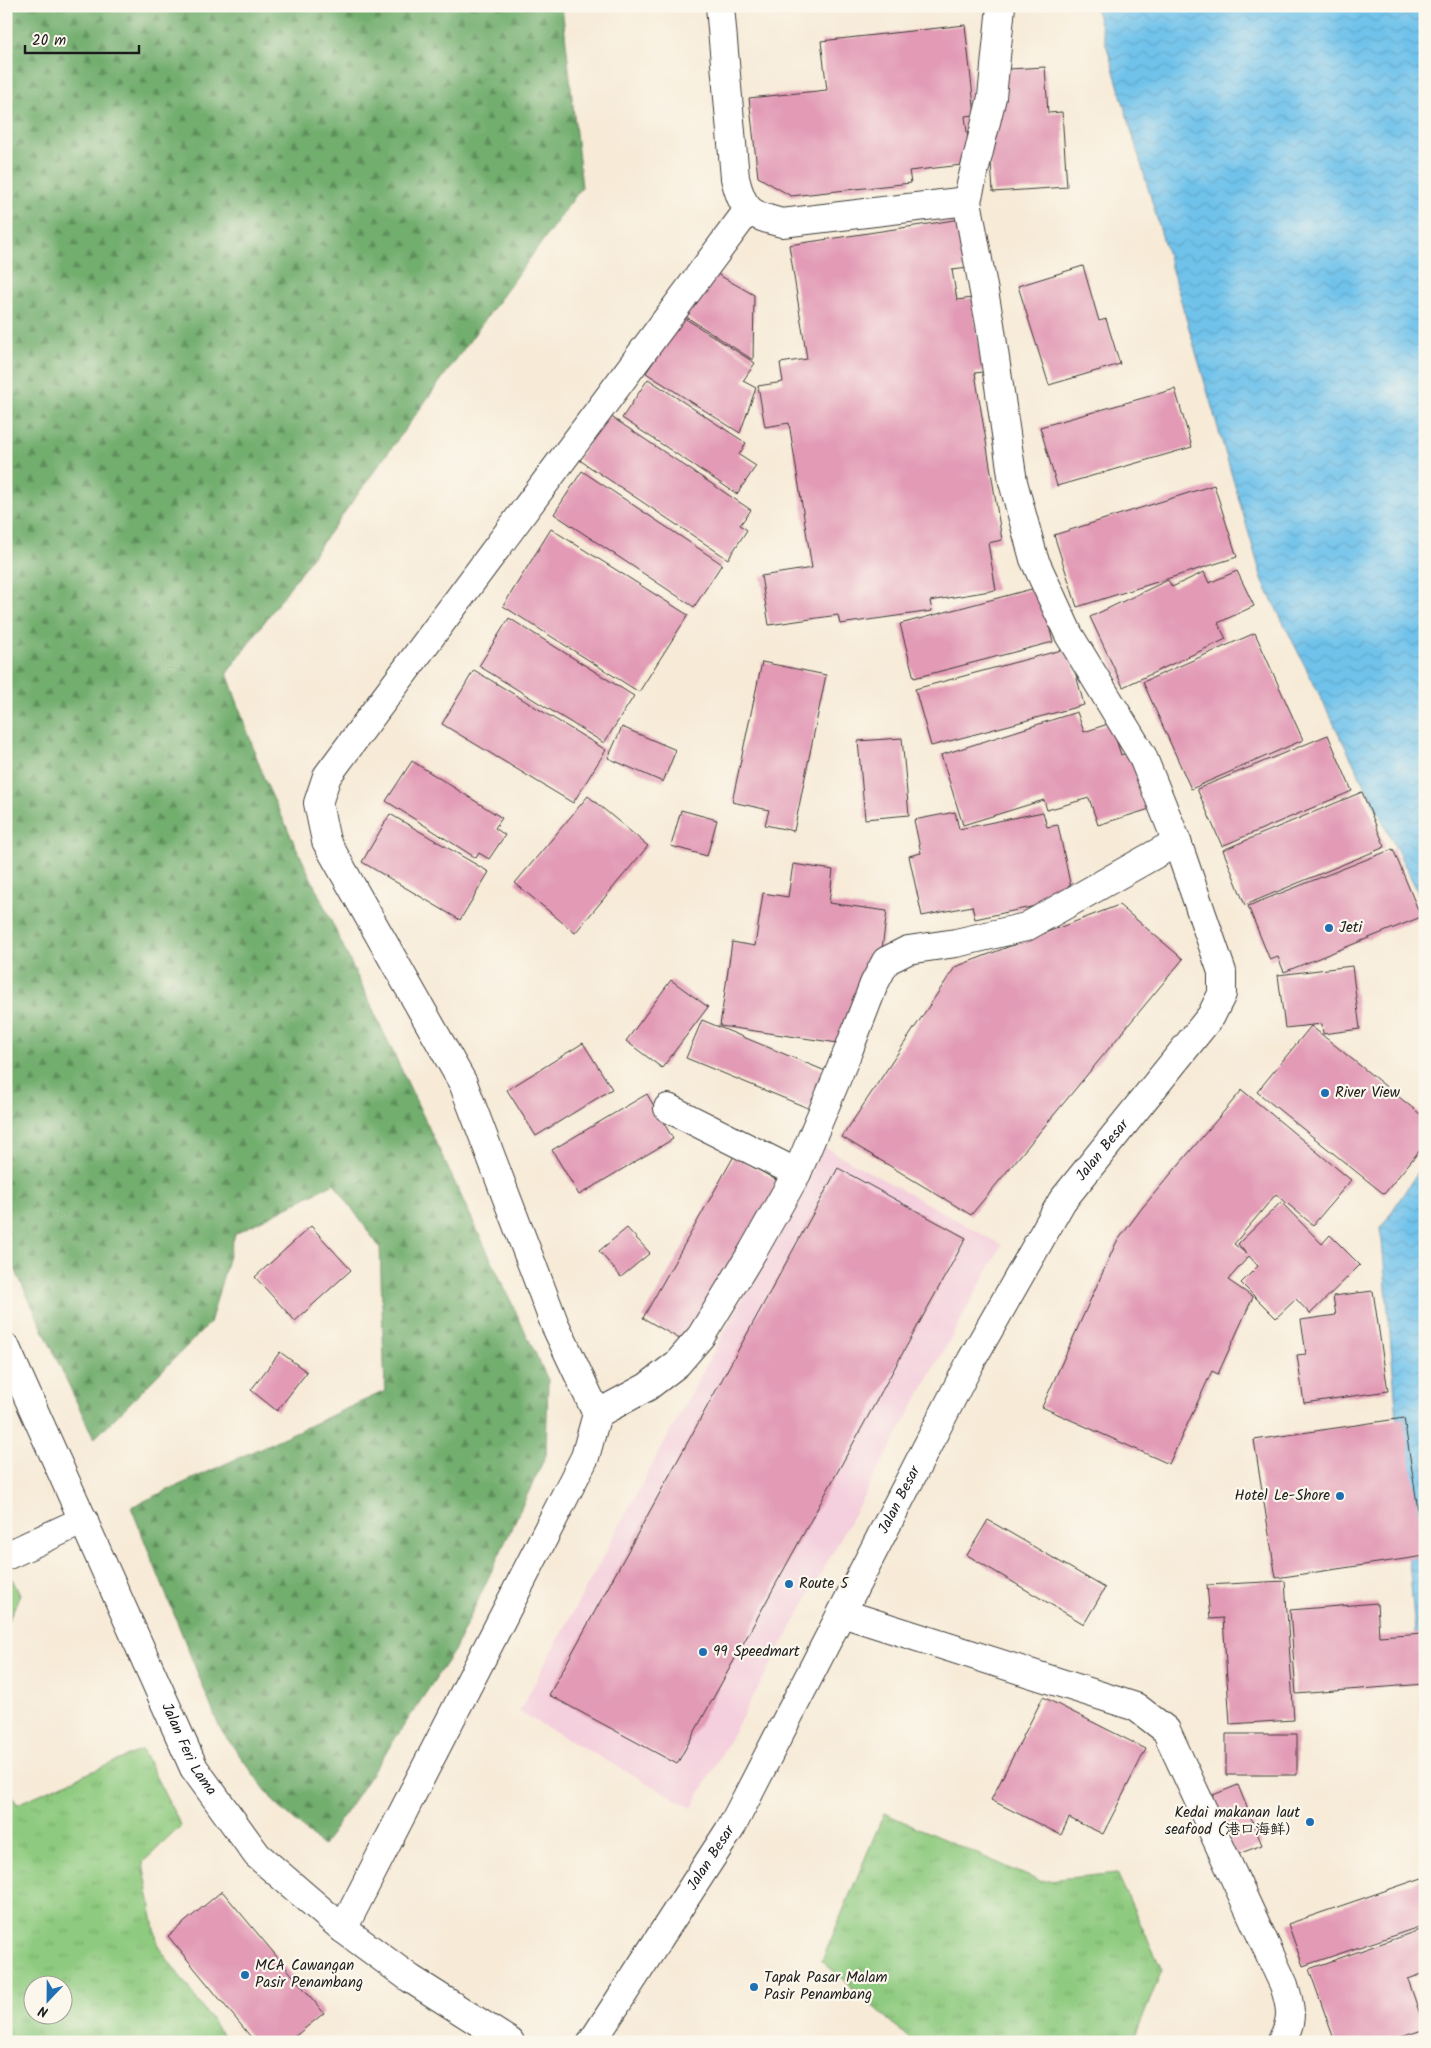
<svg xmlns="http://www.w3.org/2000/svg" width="1431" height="2048" font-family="Kalam,'LXGW WenKai TC',sans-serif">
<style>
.built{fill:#f4cfdd}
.grass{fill:url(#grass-tufts);stroke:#55734e;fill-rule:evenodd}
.forest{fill:url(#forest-firs);stroke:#476545}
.water{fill:url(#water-waves);stroke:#466f84}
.building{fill:#e29ab5}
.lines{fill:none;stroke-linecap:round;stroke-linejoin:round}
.minor-casing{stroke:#3d3b38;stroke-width:30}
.minor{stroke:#fff;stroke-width:28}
.poi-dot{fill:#1f6fb2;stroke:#fbf7ec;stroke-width:2}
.labels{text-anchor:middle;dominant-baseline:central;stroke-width:4.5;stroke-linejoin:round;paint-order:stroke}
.poi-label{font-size:15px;fill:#1c1c1c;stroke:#fbf7ec;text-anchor:start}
.street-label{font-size:15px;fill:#1c1c1c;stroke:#fbf7ec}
</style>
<defs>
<pattern id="grass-tufts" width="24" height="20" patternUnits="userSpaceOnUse" patternTransform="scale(1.25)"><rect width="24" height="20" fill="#8eca7f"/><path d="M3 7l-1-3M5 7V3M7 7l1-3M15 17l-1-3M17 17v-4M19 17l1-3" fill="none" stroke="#7aad6d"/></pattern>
<pattern id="forest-firs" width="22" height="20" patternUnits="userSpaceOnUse" patternTransform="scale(1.25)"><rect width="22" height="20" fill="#72ae6e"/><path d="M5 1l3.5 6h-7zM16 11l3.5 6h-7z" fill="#5d8d5a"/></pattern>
<pattern id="water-waves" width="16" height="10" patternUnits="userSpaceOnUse" patternTransform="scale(1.25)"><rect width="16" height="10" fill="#70c2eb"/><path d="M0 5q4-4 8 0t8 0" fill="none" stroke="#60a6c9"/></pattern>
</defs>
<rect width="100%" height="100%" fill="#fbf7ec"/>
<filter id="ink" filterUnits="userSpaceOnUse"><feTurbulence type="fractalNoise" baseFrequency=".02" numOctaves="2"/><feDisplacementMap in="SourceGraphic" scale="10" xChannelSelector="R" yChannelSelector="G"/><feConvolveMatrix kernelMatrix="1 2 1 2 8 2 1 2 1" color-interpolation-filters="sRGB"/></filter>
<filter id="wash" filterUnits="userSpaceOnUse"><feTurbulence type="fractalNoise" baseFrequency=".0096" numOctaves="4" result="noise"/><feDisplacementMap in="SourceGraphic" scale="20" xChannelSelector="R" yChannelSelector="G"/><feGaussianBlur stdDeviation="1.12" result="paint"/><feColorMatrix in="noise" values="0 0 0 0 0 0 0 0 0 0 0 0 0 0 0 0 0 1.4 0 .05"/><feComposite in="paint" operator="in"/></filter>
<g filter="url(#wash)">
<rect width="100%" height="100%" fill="#f7ebd8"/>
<!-- built -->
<path class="built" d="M824 1147 1002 1245 692 1808 519 1712Z"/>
<!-- grass -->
<path class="grass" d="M6 1566 20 1595 6 1626Z
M142 1750 181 1826 143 1862 158 1946 226 2040 224 2042H6V1786L17 1804ZM32 1986H62V2016H32Z
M884 1813 1039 1881 1117 1873 1162 1970 1133 2042H913L822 1961Z"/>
<!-- forest -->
<path class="forest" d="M6 6H562L582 187 227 673 265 781 548 1380 546 1455 454 1651 323 1846 275 1803 220 1729 131 1507 385 1391 380 1248 334 1183 235 1234 210 1323 94 1439 6 1250Z"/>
<!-- water -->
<path class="water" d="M1095 6H1425V906L1263 582Z
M1425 1161V1750L1381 1228Z"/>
<g id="blocks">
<!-- building -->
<path class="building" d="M965 25 975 115 965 116 971 164 909 171 911 183 791 196 758 177 749 98 827 90 821 41Z
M1045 67 1048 113 1062 112 1067 187 993 192 988 116 991 70Z
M961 219 969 268 952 270 957 300 972 298 983 372 975 373 1002 540 988 543 996 590 930 601 932 611 840 624 838 615 769 625 761 576 812 568 789 423 765 427 758 386 783 382 780 363 807 359 789 245Z
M1083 266 1099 321 1106 319 1120 364 1049 385 1018 286Z
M710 270 754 295 753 360 685 316Z
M683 317 755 363 743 381 756 388 740 433 646 373Z
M648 379 746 443 739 455 756 466 737 494 622 418Z
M1175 389 1192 447 1057 486 1040 427Z
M607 414 751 510 740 525 747 530 728 559 578 459Z
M582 471 722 564 694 607 554 514Z
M1214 485 1237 557 1077 607 1054 535Z
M551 529 688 615 639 692 503 606Z
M1237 571 1254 606 1218 623 1226 639 1123 687 1090 617 1168 580 1172 587 1204 572 1209 583Z
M1039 587 1053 642 914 678 900 624Z
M509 618 634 696 604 743 479 666Z
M1255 633 1303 740 1191 789 1143 682Z
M1069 648 1084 705 931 746 915 689Z
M762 662 826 675 794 831 765 825 769 810 732 802Z
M474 670 606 750 573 803 442 724Z
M1077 712 1084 732 1111 723 1121 755 1135 750 1153 808 1098 825 1089 798 1047 810 1044 800 963 825 941 755Z
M622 727 676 750 663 782 608 758Z
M1328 735 1352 791 1222 846 1197 789Z
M902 738 909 815 865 819 858 741Z
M412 761 502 818 495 828 505 835 489 859 479 853 476 858 386 801Z
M1362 792 1385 847 1245 905 1223 850Z
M588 796 648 846 575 933 515 883Z
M681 810 717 820 707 856 671 846Z
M955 812 959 829 1043 812 1047 827 1058 825 1073 898 975 919 972 906 922 916 909 856 921 853 914 820Z
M390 814 489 872 460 920 362 862Z
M1393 849 1421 917 1284 972 1278 957 1270 960 1248 906Z
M793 864 833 870 829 903 887 911 876 994 859 1046 720 1026 732 942 755 946 763 893 788 897Z
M1119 905 1183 959 971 1215 842 1137 955 967Z
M1352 966 1360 1029 1323 1034 1322 1024 1285 1028 1278 975Z
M671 980 708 1007 662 1068 626 1041Z
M702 1020 840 1077 825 1115 686 1058Z
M1311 1026 1425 1118V1144L1384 1194 1257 1092Z
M583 1043 612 1089 536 1136 507 1090Z
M1242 1090 1351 1180 1313 1225 1276 1194 1234 1244 1247 1254 1238 1244 1281 1202 1322 1244 1330 1235 1360 1265 1310 1314 1296 1299 1276 1318 1241 1283 1258 1266 1249 1256 1228 1280 1253 1297 1218 1374 1212 1371 1169 1464 1042 1407 1116 1243 1142 1208Z
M647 1094 673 1139 579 1195 552 1150Z
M734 1156 787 1186 685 1342 643 1318Z
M838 1168 966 1238 677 1764 549 1695Z
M311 1226 351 1270 295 1321 255 1277Z
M627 1228 650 1253 621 1277 599 1251Z
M1373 1291 1388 1391 1304 1403 1297 1355 1306 1354 1301 1320 1336 1315 1333 1296Z
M280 1352 307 1372 277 1411 251 1390Z
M1404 1418 1425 1556 1276 1578 1254 1440Z
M988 1520 1105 1588 1084 1624 967 1555Z
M1285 1581 1294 1720 1230 1724 1223 1618 1210 1619 1207 1585Z
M1377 1603 1379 1636 1424 1633 1425 1684 1296 1694 1290 1610Z
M1043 1697 1146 1749 1103 1834 1069 1818 1061 1835 991 1800Z
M1226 1734H1297V1775H1226Z
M1238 1785 1262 1845 1233 1856 1208 1797Z
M1425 1877V1925L1303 1966 1288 1924Z
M222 1891 324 2013 288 2042H255L168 1936Z
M1425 1928V1973L1408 1979 1425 2029 1387 2042H1335L1309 1969Z"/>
</g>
</g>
<g filter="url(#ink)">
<use href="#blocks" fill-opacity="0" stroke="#3d3b38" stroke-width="1"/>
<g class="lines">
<defs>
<g id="minor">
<path d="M720 6 735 178C743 211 750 215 782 223L967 201"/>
<path d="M797 1173 849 1049 874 984 886 961 908 950 956 943 1026 927 1177 842"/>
<path id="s1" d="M6 1348 194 1768 257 1855 343 1929 411 1979 510 2042"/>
<path d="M597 1414 647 1387 677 1364 701 1336 753 1251 797 1173 668 1108"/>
<path d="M6 1556 84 1520"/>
<path d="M842 1613 1136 1707 1166 1730 1284 1985C1291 2007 1294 2020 1281 2042"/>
<path d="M343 1929 585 1457 597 1414 555 1325 463 1083 326 841 318 803 327 776 748 210"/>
<path id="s2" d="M592 2042 732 1826 971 1361 1062 1201 1211 1016 1222 994V972L1177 842 1142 755 1069 635 1034 559 1013 482 990 324 967 201 992 97 1001 6"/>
</g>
</defs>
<!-- minor casing -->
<use href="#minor" class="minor-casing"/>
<!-- minor -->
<use href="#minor" class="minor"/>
</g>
</g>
<!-- markers -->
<g class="poi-dot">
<circle cx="1329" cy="928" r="5"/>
<circle cx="1325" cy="1093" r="5"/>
<circle cx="1340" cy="1496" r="5"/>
<circle cx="789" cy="1584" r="5"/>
<circle cx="703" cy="1652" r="5"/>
<circle cx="1310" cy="1822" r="5"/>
<circle cx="245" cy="1975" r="5"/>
<circle cx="754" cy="1987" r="5"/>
</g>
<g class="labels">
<!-- poi labels -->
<g class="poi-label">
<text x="1339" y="928">Jeti</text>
<text x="1335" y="1093">River View</text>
<text x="1330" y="1496" text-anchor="end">Hotel Le-Shore</text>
<text x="799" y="1584">Route 5</text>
<text x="713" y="1652">99 Speedmart</text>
<text x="1300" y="1813" text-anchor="end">Kedai makanan laut<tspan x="1300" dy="17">seafood (港口海鲜）</tspan></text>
<text x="255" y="1966">MCA Cawangan<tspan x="255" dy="17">Pasir Penambang</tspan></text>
<text x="764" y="1978">Tapak Pasar Malam<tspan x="764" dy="17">Pasir Penambang</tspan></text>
</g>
<!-- street labels -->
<g class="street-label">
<text stroke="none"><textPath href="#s2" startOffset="1029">Jalan Besar</textPath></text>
<text stroke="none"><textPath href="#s2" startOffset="624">Jalan Besar</textPath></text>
<text stroke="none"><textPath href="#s1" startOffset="441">Jalan Feri Lama</textPath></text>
<text stroke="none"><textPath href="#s2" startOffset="219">Jalan Besar</textPath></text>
</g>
</g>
<!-- margin -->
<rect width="1431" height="2048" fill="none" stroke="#fbf7ec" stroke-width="25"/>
<!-- north arrow -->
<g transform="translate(48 2000) rotate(202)"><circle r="24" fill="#fbf7ec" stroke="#a29f99"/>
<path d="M0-4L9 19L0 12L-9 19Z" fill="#1f6fb2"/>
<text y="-8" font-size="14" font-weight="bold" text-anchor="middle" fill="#1c1c1c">N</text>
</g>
<!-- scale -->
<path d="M25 45v8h114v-8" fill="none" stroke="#1c1c1c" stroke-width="2.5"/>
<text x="32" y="45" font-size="15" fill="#1c1c1c" stroke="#fbf7ec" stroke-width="4" paint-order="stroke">20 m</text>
</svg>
